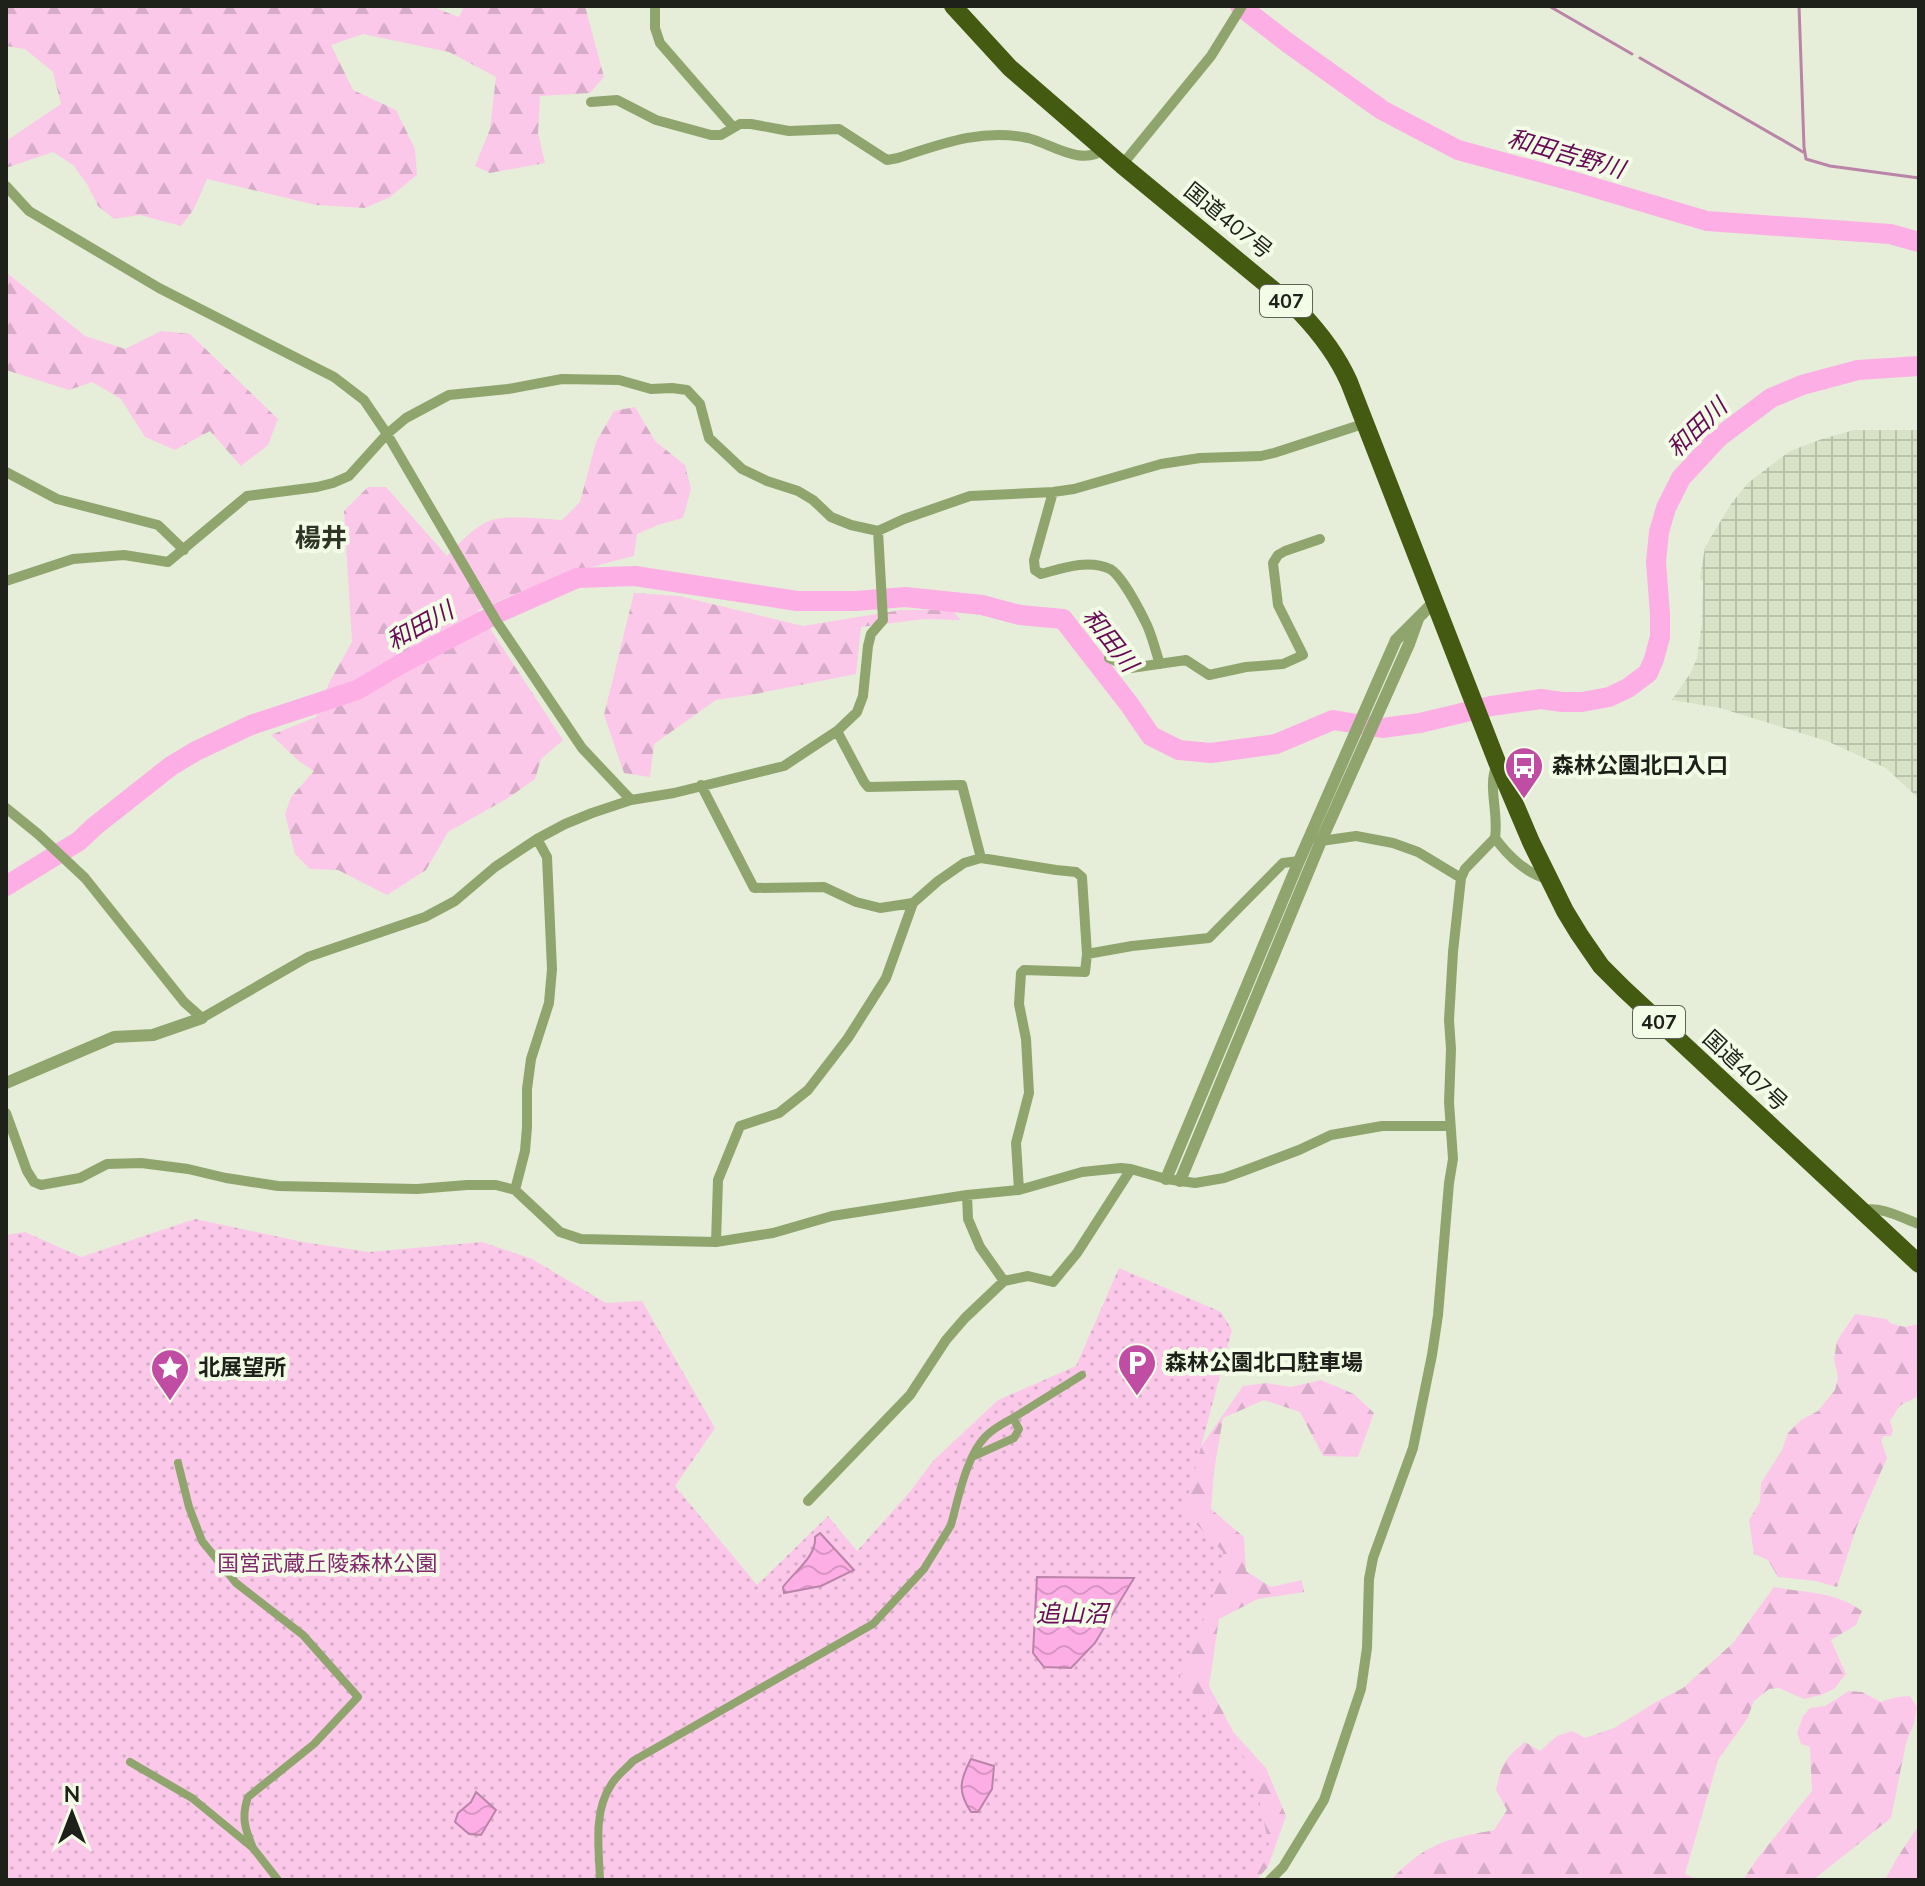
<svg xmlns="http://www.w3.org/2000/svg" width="1925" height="1886" font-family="'Nunito Sans','Noto Sans JP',sans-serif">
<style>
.industrial{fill:url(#industrial-grid)}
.forest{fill:url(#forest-firs)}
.park{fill:url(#park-dots)}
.water{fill:url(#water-waves);stroke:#ba84a8;stroke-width:2}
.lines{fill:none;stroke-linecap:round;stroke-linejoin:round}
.stream{stroke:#ba84a8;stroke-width:3}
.river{stroke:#fdaee5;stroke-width:20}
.pedestrian{stroke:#90a56e;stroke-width:8}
.minor{stroke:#90a56e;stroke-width:10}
.tertiary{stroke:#90a56e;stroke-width:12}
.trunk{stroke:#445a10;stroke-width:18}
.labels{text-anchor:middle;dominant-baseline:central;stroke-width:8;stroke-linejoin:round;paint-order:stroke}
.shield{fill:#f3fce6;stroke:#5e6357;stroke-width:2}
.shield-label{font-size:20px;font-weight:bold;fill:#1e211a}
.street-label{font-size:22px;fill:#1e211a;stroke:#f3fce6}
.poi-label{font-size:22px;font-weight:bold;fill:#1e211a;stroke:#f3fce6;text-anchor:start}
.park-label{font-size:22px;fill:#82296d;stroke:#f3fce6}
.water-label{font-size:24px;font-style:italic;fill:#670a55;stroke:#f3fce6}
.quarter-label{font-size:26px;font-weight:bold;fill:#2f3525;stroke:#f3fce6}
</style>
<defs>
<pattern id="industrial-grid" width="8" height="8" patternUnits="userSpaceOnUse" patternTransform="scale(2)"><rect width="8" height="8" fill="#d7e2c7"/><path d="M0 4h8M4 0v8" fill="none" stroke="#b8c2aa"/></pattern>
<pattern id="forest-firs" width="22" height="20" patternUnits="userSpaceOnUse" patternTransform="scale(2)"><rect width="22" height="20" fill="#fbc8ea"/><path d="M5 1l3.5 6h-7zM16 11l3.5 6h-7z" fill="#d7acc8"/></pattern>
<pattern id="park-dots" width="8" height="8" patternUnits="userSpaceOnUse" patternTransform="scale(2)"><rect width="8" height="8" fill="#fbc8ea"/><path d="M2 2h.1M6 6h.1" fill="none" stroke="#d7acc8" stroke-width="1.8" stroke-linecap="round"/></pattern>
<pattern id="water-waves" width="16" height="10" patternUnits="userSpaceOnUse" patternTransform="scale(2)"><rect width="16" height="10" fill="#fdaee5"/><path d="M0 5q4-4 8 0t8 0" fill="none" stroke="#d895c4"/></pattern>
</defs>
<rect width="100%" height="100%" fill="#e6eed9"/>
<!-- industrial -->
<path class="industrial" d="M1854 430H1919V799L1886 768 1827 741 1720 708 1672 700 1690 674 1697 658 1702 623 1703 581 1700 579 1705 547 1731 504 1748 483 1790 451 1822 439Z"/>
<!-- forest -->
<path class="forest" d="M6 6H437L438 9 459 17 464 6H585L604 77 590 93 540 96 538 133 545 163 490 173 475 166 490 129 496 77 449 52 363 34 331 45 353 90 396 110 415 149 417 175 390 197 365 208 316 205 207 179 194 209 181 226 140 215 114 219 98 206 87 184 73 165 53 152 6 168V141L61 104 53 72 25 49 6 46Z
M6 272 85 336 125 349 161 331 190 334 278 419 268 445 241 466 210 431 175 450 145 437 121 399 92 382 69 390 6 370Z
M635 407 655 441 685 465 691 489 683 518 658 525 637 534 634 556C579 569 529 587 478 610L563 740 541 759 535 779 508 798 448 832 426 870 387 895 338 870 310 869 295 854 285 814 291 797 314 771 300 762 271 735 316 717 330 681 352 642 344 511 368 487H386L447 556C459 544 475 525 492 520 507 515 544 519 562 520L580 502 596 442 614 411Z
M634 593 679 596 803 626 901 610H952L961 620 925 619 861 627 856 674 750 695 716 700 654 744 650 777 624 773 604 715Z
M1855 1314 1886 1319 1892 1324 1905 1327 1919 1324V1393C1914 1402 1906 1400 1900 1406 1896 1410 1894 1416 1890 1421L1893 1430 1891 1436H1884L1881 1440 1887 1458 1857 1526 1837 1587 1816 1581 1778 1577 1768 1560 1754 1554 1749 1520 1760 1502 1761 1483 1782 1450 1788 1433 1801 1420 1818 1411 1835 1390 1838 1378 1834 1359 1837 1341Z
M1321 1380 1354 1394 1374 1413 1358 1457 1323 1456 1300 1412 1264 1400 1223 1418 1214 1471 1211 1509 1244 1537 1246 1571 1271 1587 1302 1580 1304 1592 1258 1599 1219 1619 1209 1686 1234 1733 1266 1768 1286 1816 1268 1867 1256 1880H847L1153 1516 1243 1386 1266 1383 1291 1387Z
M1774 1587C1805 1593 1835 1591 1862 1611L1856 1625 1831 1640 1846 1674 1834 1689 1821 1695 1804 1699 1779 1688 1769 1689 1754 1701 1747 1719 1718 1760 1685 1874 1699 1880H1391C1426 1843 1446 1839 1494 1830L1507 1810 1496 1790C1502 1764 1504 1759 1525 1742L1540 1751 1557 1736 1572 1731 1585 1738 1614 1728 1656 1702 1683 1688 1733 1643Z
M1849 1691 1862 1692 1881 1702 1897 1697 1910 1696 1917 1707 1914 1724 1906 1743 1891 1818 1813 1880H1743L1757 1859 1812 1791 1810 1747 1801 1744 1797 1733 1803 1716 1810 1708 1825 1706Z
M1919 1825V1880H1885L1897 1858Z"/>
<!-- park -->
<path class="park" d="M195 1219 303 1242 369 1252 482 1242 532 1259 606 1303 642 1301 715 1428 675 1486 757 1585 828 1516 857 1551 909 1493 933 1461 998 1400 1076 1366 1119 1268 1221 1312 1232 1330 1184 1511 1223 1552 1220 1579 1180 1677 1252 1767 1270 1850 1243 1880H6V1235L25 1232 81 1257Z"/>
<!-- water -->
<path class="water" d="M820 1533 854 1570 821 1586 784 1593 783 1587C794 1572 817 1556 815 1537Z
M1037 1577 1134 1578 1095 1643 1071 1668 1044 1667 1033 1653Z
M971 1759 994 1766 992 1789 978 1812H971C957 1791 960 1780 971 1759Z
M476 1792 496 1810 481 1835 469 1834 455 1822 458 1813 471 1802Z"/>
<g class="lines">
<!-- stream -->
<path class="stream" d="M1549 6 1632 54
M1799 6 1804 147 1806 159 1830 166 1919 178
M1640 58 1803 152"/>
<!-- river -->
<path class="river" d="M1240 6 1288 43 1382 110 1458 150 1572 181 1707 221 1890 234 1919 242
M6 886 79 841 95 826 171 766 196 751 251 725 357 690 401 664 500 612 577 578 635 576 797 601H856L905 597 982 605 1020 615 1063 619 1129 704 1151 736 1179 750 1211 753 1276 744 1333 720 1382 728 1420 723 1491 706 1541 699 1562 702H1582L1609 697 1628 688 1648 673 1654 659 1660 637V614L1656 562 1659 532 1666 508 1681 478 1719 437 1771 398 1802 385 1858 370 1919 366"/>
<!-- pedestrian -->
<path class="pedestrian" d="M1013 1418 1082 1375
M178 1463 189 1507 202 1541 236 1583 303 1635 358 1697 314 1744 248 1797C241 1817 245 1829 253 1848
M130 1762 192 1798 253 1848 278 1880
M600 1880C599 1849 593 1812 611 1785 616 1776 626 1769 633 1761L873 1624 924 1569 948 1530 951 1525C958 1499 967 1454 986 1436 994 1428 1004 1423 1013 1418L1019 1429 1014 1438 974 1456"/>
<!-- minor -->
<path class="minor" d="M655 6V28L660 43 733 127
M591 102 617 100 656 120 711 135H721L740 124H751L789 131 839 129 887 160 898 158C941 144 982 128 1028 138 1052 144 1081 167 1105 149
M1122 165 1211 56 1242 6
M6 186 29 211 159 288 334 377 364 400 387 434 497 622 582 748 631 800
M6 472 57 499 158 525 184 550
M1053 492 1034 560 1035 570 1041 574C1063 568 1088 559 1110 569 1121 575 1139 609 1145 621 1152 634 1155 650 1160 664
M6 581 73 559 124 555 168 562 247 496 317 487 333 483 349 476 387 434 406 418 449 395 508 389 562 379 619 380 651 389 672 388 687 390 700 404 709 438 742 469 767 481 798 491 813 500 831 517 851 525 878 531 904 519 970 496 1053 492 1074 489 1161 464 1200 458 1261 456 1274 453 1366 423
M1109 658 1131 668 1186 660 1209 675 1246 667 1283 664 1303 655 1278 605 1273 563 1278 555 1285 551 1320 539
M837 731 864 782 868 787 962 785 981 858
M1497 764C1487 786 1499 812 1495 838 1508 856 1527 874 1548 879
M701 785 754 888 824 887 856 902 880 908 913 903
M6 808 38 834 85 878 184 1002 202 1018 308 957 425 917 455 901 495 867 537 839 565 824 592 813 631 800 674 793 784 766 837 731 857 712 863 696 868 646 871 634 883 620 878 531
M1316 839 1321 841 1356 836 1393 843 1418 852 1461 878
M6 1113 27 1171 34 1182 41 1185 80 1178 107 1164 141 1163 188 1169 226 1178 278 1186 417 1189 467 1185H496L515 1190 560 1232 581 1239 716 1242 773 1233 832 1216 967 1195 1019 1190 1082 1172 1121 1168 1131 1169 1166 1179 1195 1183 1224 1178 1246 1170 1299 1150 1331 1135 1382 1126H1450
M515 1190 525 1151 527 1127V1089L531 1059 549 1003 552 969 547 857 537 839
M1019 1190 1016 1143 1029 1093 1026 1039 1019 1004 1021 973 1024 970 1085 972 1087 954
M967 1195 968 1219 980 1247 1004 1281
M1864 1210C1881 1206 1902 1218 1919 1224
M716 1242 718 1180 740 1126 779 1113 808 1090 848 1038 886 978 913 903 938 881 964 863 981 858 1056 870 1076 872 1082 877 1087 954 1132 946 1209 938 1283 863 1299 861
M808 1501 910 1395 946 1340 965 1318 1004 1281 1028 1276 1053 1282 1077 1253 1131 1169
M1270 1880 1283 1867 1324 1800 1361 1689 1367 1648 1369 1579 1373 1558 1413 1448 1432 1355 1438 1315 1449 1183 1453 1159 1449 1102 1451 1049 1449 1020 1453 952 1461 878 1465 869 1495 838"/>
<!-- tertiary -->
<path class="tertiary" d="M6 1083 114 1037 153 1035 202 1018
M1166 1179 1299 861 1396 640 1434 602
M1180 1181 1321 841 1409 644 1418 619"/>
<!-- trunk -->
<path class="trunk" d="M953 6 1010 68 1122 165 1300 312C1321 334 1337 355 1349 382L1497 762 1531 842 1565 911 1579 934 1601 966 1623 988 1919 1264"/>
</g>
<!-- icons -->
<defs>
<symbol id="bus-pin" viewBox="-11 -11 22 30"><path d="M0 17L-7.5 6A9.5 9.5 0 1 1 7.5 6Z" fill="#c14ca4" stroke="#f3fce6"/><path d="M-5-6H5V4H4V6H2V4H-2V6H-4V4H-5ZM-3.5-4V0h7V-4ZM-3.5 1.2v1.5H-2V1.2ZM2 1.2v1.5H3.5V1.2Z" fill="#fff"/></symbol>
<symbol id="parking-pin" viewBox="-11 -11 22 30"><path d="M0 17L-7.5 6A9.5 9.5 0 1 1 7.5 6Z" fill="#c14ca4" stroke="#f3fce6"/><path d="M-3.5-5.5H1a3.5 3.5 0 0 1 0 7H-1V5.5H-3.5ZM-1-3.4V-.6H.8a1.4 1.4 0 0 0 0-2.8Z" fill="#fff"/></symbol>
<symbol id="sight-pin" viewBox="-11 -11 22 30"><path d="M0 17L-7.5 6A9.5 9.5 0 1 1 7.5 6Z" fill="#c14ca4" stroke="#f3fce6"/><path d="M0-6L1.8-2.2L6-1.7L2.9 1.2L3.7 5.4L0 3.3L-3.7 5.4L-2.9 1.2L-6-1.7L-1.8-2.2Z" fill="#fff"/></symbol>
</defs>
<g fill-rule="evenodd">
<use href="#bus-pin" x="1502" y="744" width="44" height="60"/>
<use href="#parking-pin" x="1115" y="1341" width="44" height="60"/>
<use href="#sight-pin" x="148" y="1346" width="44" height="60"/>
</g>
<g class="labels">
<!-- shield labels -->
<g class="shield">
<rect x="1260" y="285" width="52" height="32" rx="6"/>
<rect x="1633" y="1006" width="52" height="32" rx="6"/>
</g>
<g class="shield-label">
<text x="1286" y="301">407</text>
<text x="1659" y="1022">407</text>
</g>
<!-- street labels -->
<g class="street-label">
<text transform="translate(1228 221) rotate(39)">国道407号</text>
<text transform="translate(1745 1071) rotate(43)">国道407号</text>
</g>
<!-- poi labels -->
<g class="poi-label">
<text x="1552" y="766">森林公園北口入口</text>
<text x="1165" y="1363">森林公園北口駐車場</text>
<text x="198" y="1368">北展望所</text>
</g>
<!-- park labels -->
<g class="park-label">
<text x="327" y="1564">国営武蔵丘陵森林公園</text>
</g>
<!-- water labels -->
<g class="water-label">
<text transform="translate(1566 154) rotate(16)">和田吉野川</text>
<text transform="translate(1697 428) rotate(-44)">和田川</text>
<text transform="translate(420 626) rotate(-29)">和田川</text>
<text transform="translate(1110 640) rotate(52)">和田川</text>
<text x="1072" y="1614">追山沼</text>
</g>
<!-- quarter labels -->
<g class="quarter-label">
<text x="321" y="538">楊井</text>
</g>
</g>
<!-- border -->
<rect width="1925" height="1886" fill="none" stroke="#1e211a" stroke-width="16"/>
<!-- north arrow -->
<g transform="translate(72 1814)" stroke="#f3fce6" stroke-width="6" paint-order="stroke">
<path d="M0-6L14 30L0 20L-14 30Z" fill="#1e211a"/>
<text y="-12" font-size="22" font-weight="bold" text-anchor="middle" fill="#1e211a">N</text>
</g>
</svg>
